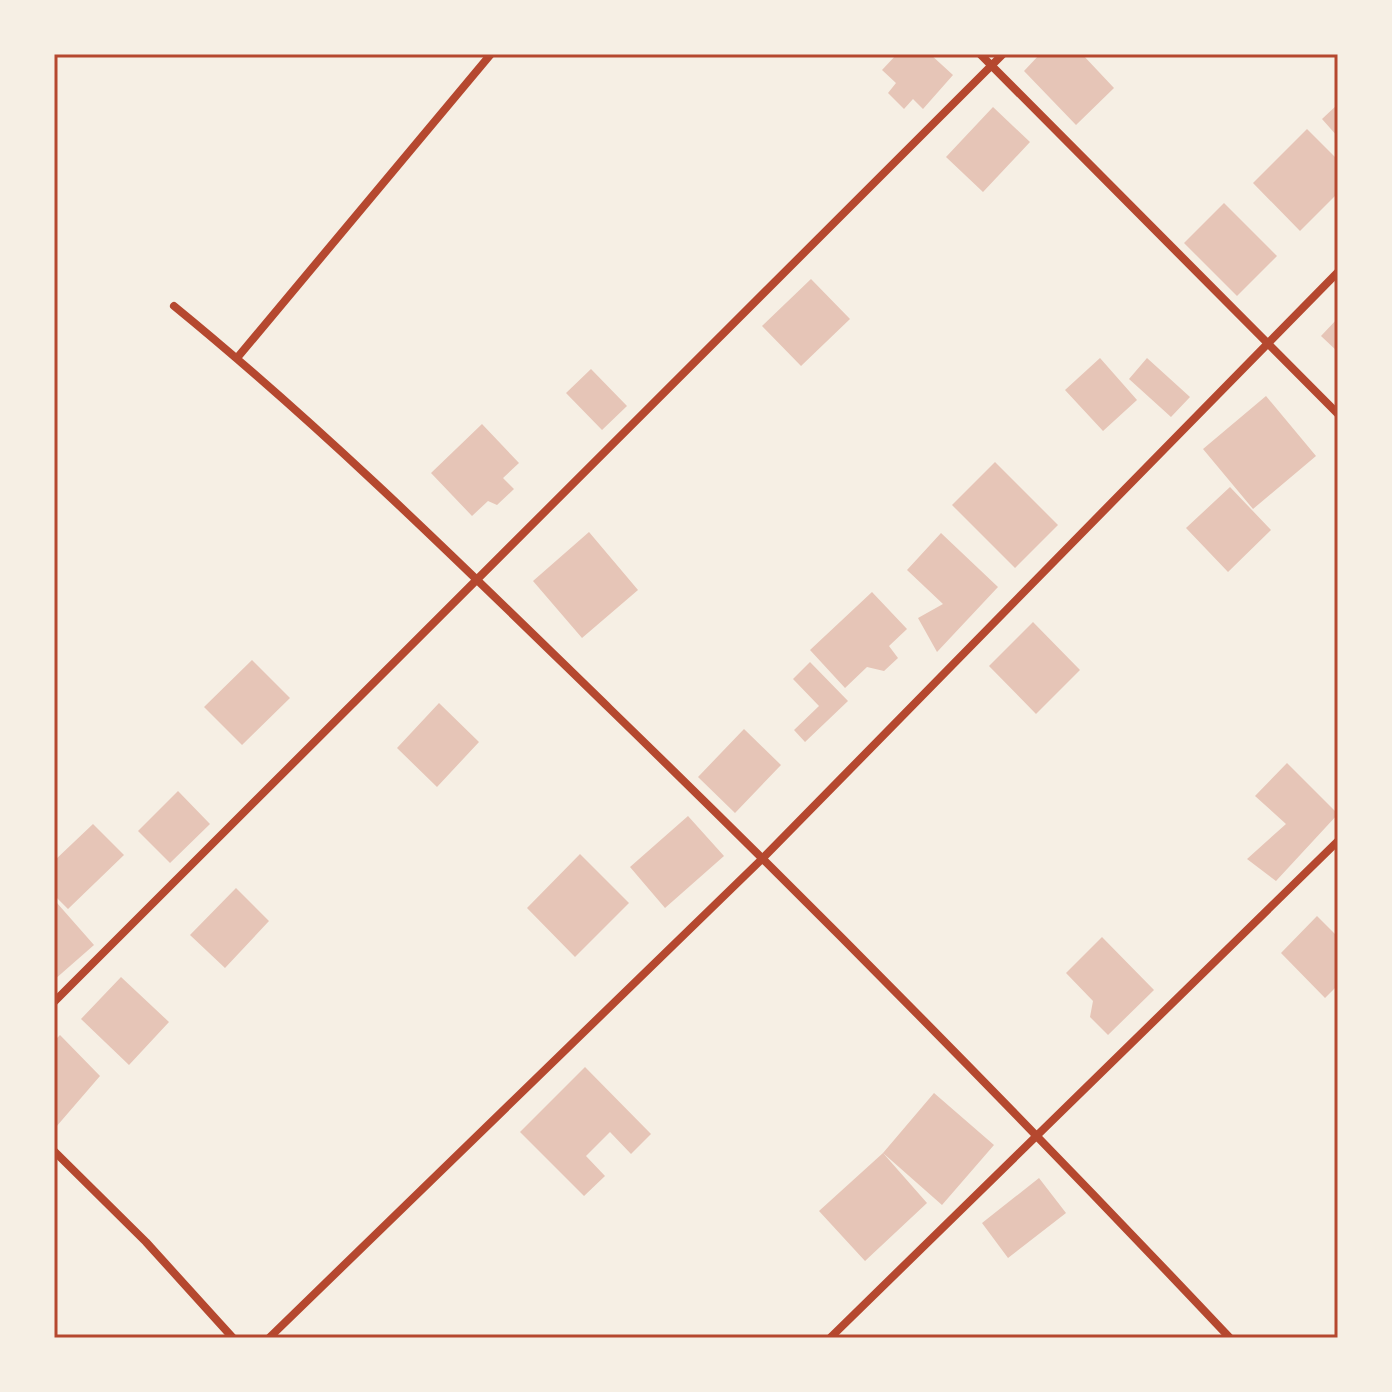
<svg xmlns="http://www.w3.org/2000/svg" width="1392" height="1392" font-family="'Sofia Sans Condensed',sans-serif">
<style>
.building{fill:#e6c5b7}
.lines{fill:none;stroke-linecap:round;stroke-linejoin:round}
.minor{stroke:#b5482f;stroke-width:8}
.neatline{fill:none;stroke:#b5482f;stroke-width:3}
</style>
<rect width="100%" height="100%" fill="#f6efe4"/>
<!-- building -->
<path class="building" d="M897 54H930L953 75 923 109 913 99 904 109 888 93 896 83 882 70Z
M1040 54H1082L1114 88 1076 125 1024 71Z
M1338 104V137L1322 119Z
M993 107 1030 142 983 192 946 157Z
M1307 129 1338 160V193L1300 231 1253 183Z
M1224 203 1277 256 1237 296 1184 243Z
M811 279 850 319 801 366 762 326Z
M1338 318V352L1321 336Z
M1100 358 1137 400 1103 431 1065 390Z
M1147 358 1190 397 1171 417 1129 379Z
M591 369 627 406 602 430 566 393Z
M1266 396 1316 456 1253 509 1203 449Z
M482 424 519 463 503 478 514 489 497 505 488 501 472 516 431 473Z
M995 462 1058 525 1015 568 952 505Z
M1230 487 1271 530 1228 572 1186 528Z
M589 532 638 590 582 638 533 581Z
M941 533 998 587 937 652 918 618 943 604 907 570Z
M872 592 907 629 889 646 898 658 884 671 867 667 845 688 810 650Z
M1033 622 1080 670 1036 714 989 666Z
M252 660 290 698 242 745 204 707Z
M810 662 848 701 805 742 794 730 819 706 793 679Z
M439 703 479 742 437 787 397 748Z
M744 729 781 765 735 813 698 777Z
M1287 763 1338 814 1276 881 1247 859 1286 824 1255 796Z
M178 791 210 824 170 863 138 831Z
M688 816 724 856 665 908 630 867Z
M93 824 124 855 68 909 54 895V861Z
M580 854 629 903 575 957 527 908Z
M236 888 269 921 225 968 190 935Z
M57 903 94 945 54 980V905Z
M1317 916 1338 937V985L1325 998 1281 953Z
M1102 937 1154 990 1108 1035 1090 1017 1093 1001 1066 973Z
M121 977 169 1022 129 1065 81 1019Z
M60 1035 100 1076 56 1127 54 1041Z
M585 1067 651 1134 631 1154 610 1132 586 1156 605 1176 584 1196 520 1132Z
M934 1093 994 1145 942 1205 883 1153Z
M883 1153 927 1203 865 1261 819 1211Z
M1039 1178 1066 1213 1008 1258 982 1223Z"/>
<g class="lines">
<!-- minor -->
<path class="minor" d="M980 54 1338 414
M174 306C327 431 468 571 610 709 821 914 1028 1124 1230 1338
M237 358 491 54
M54 1002 1003 54
M54 1151 146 1242 233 1338
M269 1338 763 858 1338 272
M830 1338 1338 841"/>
</g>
<!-- border -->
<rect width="1392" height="1392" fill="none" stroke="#f6efe4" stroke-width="112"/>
<rect x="56" y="56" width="1280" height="1280" class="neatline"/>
</svg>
